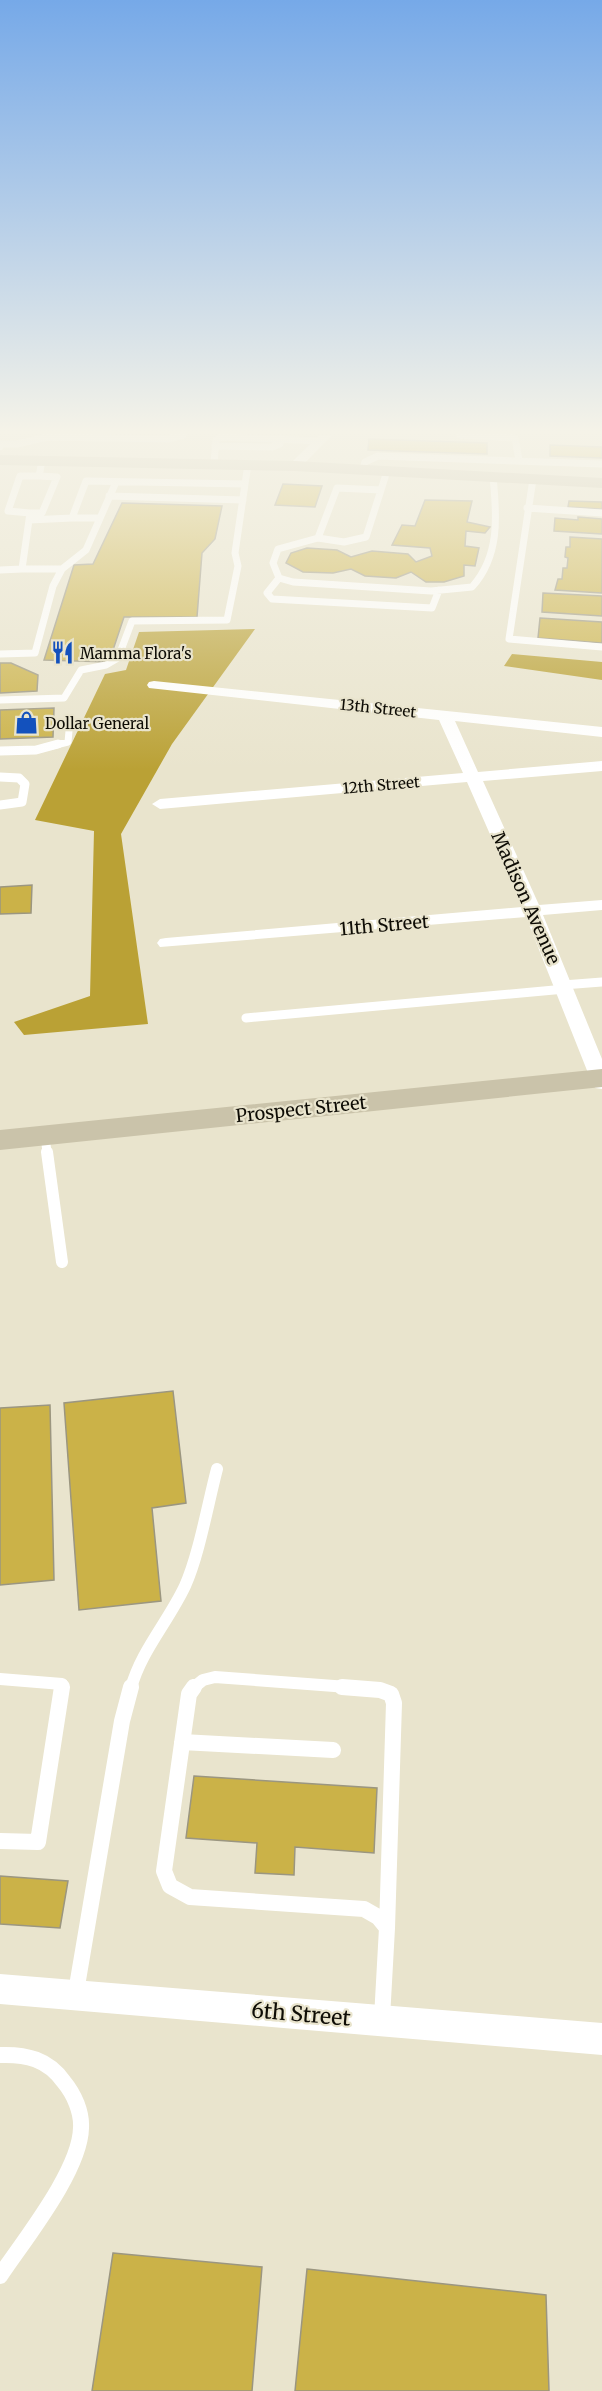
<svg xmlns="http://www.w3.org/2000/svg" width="602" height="2391" font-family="Merriweather,serif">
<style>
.forest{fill:#baa135}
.building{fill:#cbb248;stroke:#9b9680;stroke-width:1.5}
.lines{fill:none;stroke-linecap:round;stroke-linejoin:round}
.lane-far3{stroke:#fff;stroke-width:7}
.lane-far2{stroke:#fff;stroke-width:9}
.lane-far1{stroke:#fff;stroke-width:12}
.lane{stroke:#fff;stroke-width:16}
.street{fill:#fff;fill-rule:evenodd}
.secondary{fill:#cac3aa;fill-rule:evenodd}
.labels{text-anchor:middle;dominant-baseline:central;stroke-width:4.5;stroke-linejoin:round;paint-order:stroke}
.far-poi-label{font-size:15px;fill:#0e0c05;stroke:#e9e4cd;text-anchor:start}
.far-street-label{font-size:15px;fill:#0e0c05;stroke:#e9e4cd}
.street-label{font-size:18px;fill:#0e0c05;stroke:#e9e4cd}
.near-street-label{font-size:21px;fill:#0e0c05;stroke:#e9e4cd}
</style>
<rect width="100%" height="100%" fill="#e9e4cd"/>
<!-- forest -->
<path class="forest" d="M255 629 172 744 121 834 148 1024 24 1035 14 1022 90 996 94 831 35 820 105 674 126 670 139 632Z
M512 654 602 662V680L504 666Z"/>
<!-- building -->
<path class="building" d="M369 439 487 443V454L368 450Z
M550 445 602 447V458L550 456Z
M283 484 322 486 315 507 275 505Z
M425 500 472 501 467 522 490 527 485 533 466 531 465 546 479 548 475 566 464 565V576L444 582H426L411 572 396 578 365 576 351 569 333 573 303 572 286 563 291 553 307 548 337 550 351 557 372 551 408 554 416 562 432 556 430 548 392 545 402 525 415 526Z
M569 501 602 502V509L568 507Z
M122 503 222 506 215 539 202 553 197 617H124L109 662 44 660 74 565 93 564Z
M578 517 602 519V534L554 531 555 518 578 520Z
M570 537 602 539V593L555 590 558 579H562L563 568H567L568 558 565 557 566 547H570Z
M543 593 602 596V616L542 612Z
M540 618 602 622V643L538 638Z
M0 663H11L38 675 37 691 0 693Z
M54 708 53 737 0 739V710Z
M32 885 31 913 0 914V887Z
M173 1391 186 1503 152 1508 161 1601 79 1610 64 1403Z
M50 1405 54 1580 0 1585V1408Z
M194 1776 377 1788 374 1853 295 1847 294 1875 255 1873 257 1843 186 1838Z
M0 1876 68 1881 60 1928 0 1924Z
M113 2253 262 2267 252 2391H92Z
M307 2269 546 2295 549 2391H295Z"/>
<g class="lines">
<!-- lane-far3 -->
<path class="lane-far3" d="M460 435 515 438 519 460
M215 446 272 447 280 444 282 438
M0 447 1 444H17L47 437 168 439 183 435
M214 463 216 440 221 437 321 441
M363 469 365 462 378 456 602 464
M533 479 509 639 602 647
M245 484 248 464
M337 488 381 490 366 537 344 542 318 538Z
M381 490 387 471
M109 496 243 500
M527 508 602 513
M30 513H42L57 477 39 476
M72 518H99
M318 538 278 549 273 563 279 578 293 582 431 591 472 587C500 556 497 516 493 477
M22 569H62
M0 570 22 569 30 513 8 511 20 476H39L42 461
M279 578 267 593 272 599 432 608 439 590
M0 654 35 653 53 586 62 569 86 550 116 482
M0 700 64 698 81 670 106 665 118 658 132 621 227 620 238 566 235 553 245 484 86 481 72 518 29 520
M52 746 68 742 70 720"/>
<!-- lane-far2 -->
<path class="lane-far2" d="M0 751 36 750 58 744
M0 777 19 778 25 784 22 802 0 805
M563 985 602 982
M246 1018 565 989
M45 1135 47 1153"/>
<!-- lane-far1 -->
<path class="lane-far1" d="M47 1152 62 1262
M0 1679 62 1684 61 1688
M131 1688C141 1651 168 1622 185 1586 199 1555 208 1503 217 1469
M193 1688 203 1680 215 1677 361 1688"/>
<!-- lane -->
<path class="lane" d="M194 1687 189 1694 164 1871 170 1886 190 1897 364 1909 378 1917 387 1928
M342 1687 380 1690 391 1694 394 1703 387 1928
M182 1742 333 1750
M0 1841 38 1842 62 1687
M76 1992 122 1721 131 1687
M382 2018 387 1928
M0 2055C26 2054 48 2059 64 2082 74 2094 82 2112 81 2128 80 2171 24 2240 0 2276"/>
<!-- street -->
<path class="street" d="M319 435H332L299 469H291V463Z
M154 681 602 727V737L455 721 478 772 602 761V771L483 781 539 905 602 900V910L543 915 602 1059V1089L595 1088 592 1083 526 917 160 947 157 943 160 939 166 938 522 907 467 782 160 809 152 804 160 799 463 773 439 720 149 688 147 685 149 682Z
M0 1974 602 2023V2055L0 2004Z"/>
<!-- secondary -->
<path class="secondary" d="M0 455 295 461 602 478V488L295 471 0 465Z
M602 1069V1087L0 1150V1130Z"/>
</g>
<!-- sky -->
<linearGradient id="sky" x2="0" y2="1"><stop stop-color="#76a9e8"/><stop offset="0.56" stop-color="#f5f3e8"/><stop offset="1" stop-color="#f5f3e8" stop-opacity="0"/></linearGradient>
<rect width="602" height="770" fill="url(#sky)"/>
<!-- icons -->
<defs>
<symbol id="restaurant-bare" viewBox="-9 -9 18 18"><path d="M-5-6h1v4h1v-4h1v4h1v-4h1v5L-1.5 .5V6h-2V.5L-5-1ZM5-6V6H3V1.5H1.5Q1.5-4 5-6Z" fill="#1351bd" stroke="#e9e4cd" stroke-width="2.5" paint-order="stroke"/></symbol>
<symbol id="shop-bare" viewBox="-9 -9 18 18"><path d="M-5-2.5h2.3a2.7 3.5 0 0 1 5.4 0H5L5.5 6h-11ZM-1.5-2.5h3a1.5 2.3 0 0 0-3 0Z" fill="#1351bd" stroke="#e9e4cd" stroke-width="2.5" paint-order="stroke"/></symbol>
</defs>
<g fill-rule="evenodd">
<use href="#restaurant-bare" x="46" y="636" width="33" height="33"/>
<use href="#shop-bare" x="10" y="706" width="33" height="33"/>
</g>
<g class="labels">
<!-- far-poi labels -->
<g class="far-poi-label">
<text x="80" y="653">Mamma Flora's</text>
<text x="45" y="723">Dollar General</text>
</g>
<!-- far-street labels -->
<g class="far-street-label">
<text transform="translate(378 708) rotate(6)">13th Street</text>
<text transform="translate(381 785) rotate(-5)">12th Street</text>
</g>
<!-- street labels -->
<g class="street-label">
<text transform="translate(526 898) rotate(66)">Madison Avenue</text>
<text transform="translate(384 925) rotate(-5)">11th Street</text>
<text transform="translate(301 1109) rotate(-6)">Prospect Street</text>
</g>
<!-- near-street labels -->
<g class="near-street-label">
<text transform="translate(301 2014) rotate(5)">6th Street</text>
</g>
</g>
</svg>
